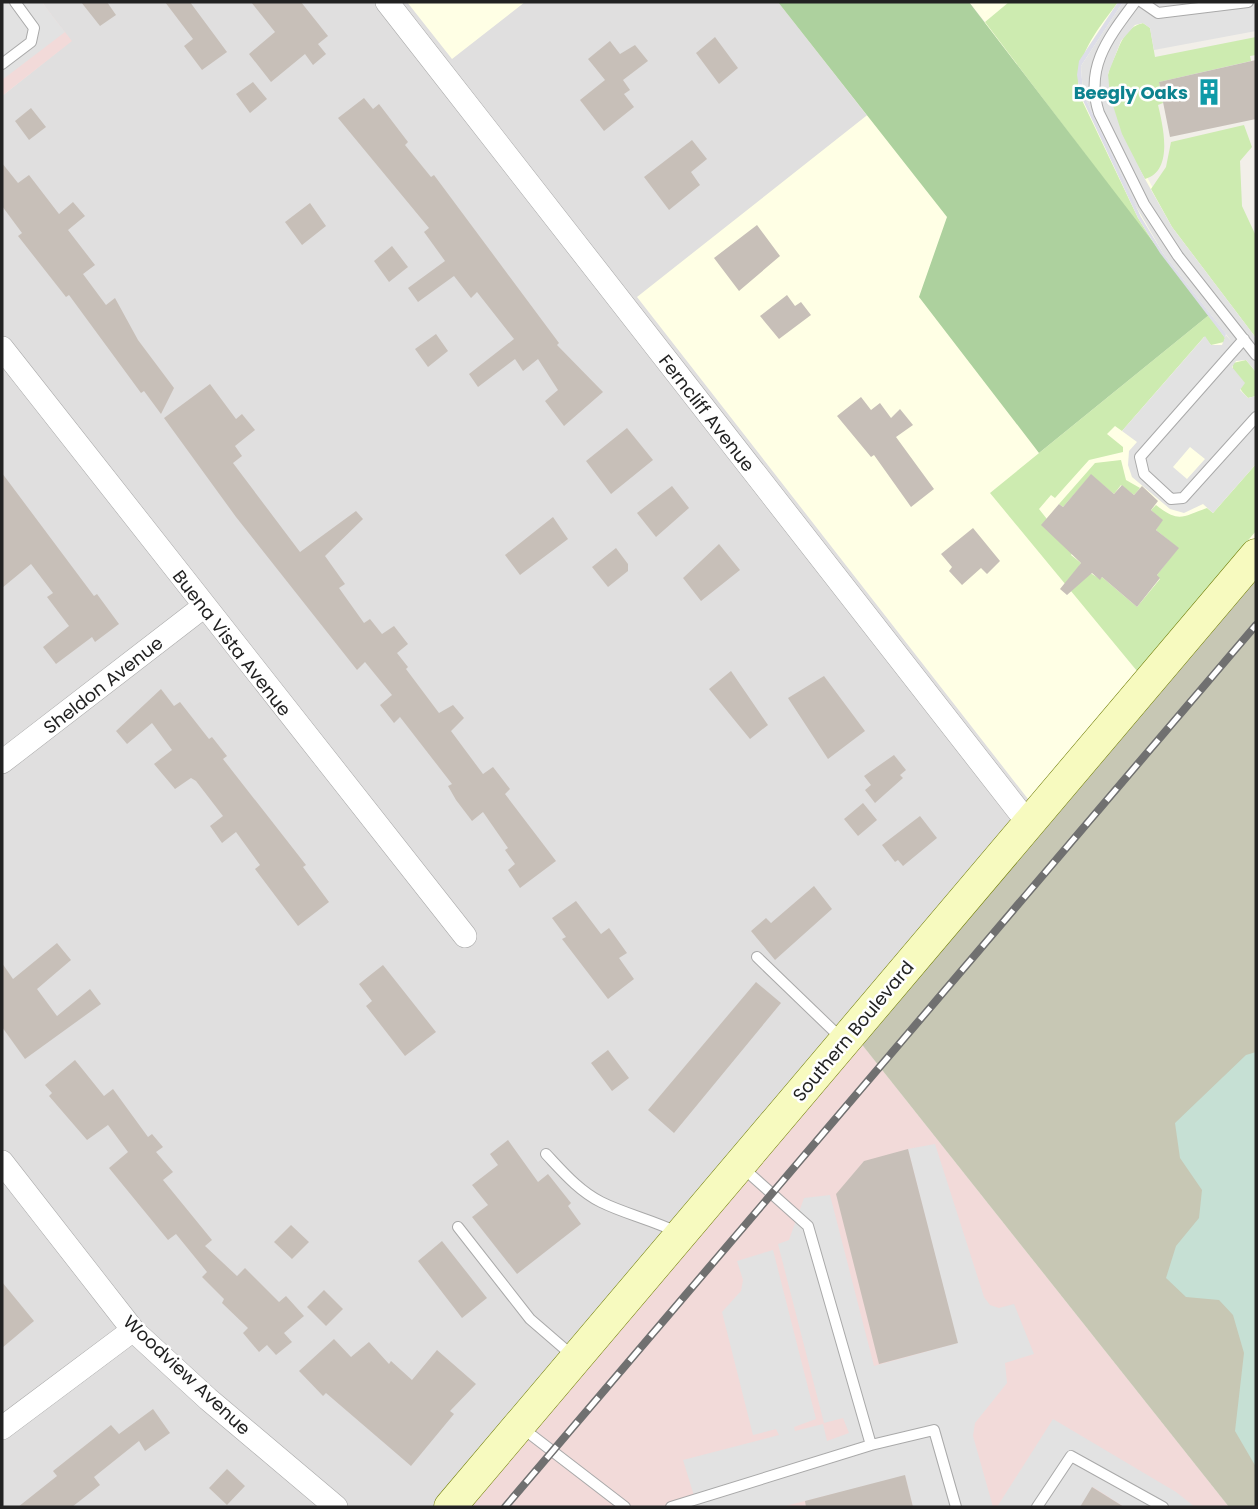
<svg xmlns="http://www.w3.org/2000/svg" width="1258" height="1509" font-family="Poppins,sans-serif">
<style>
.residential{fill:#e0dfdf}
.commercial{fill:#f2dad9}
.education{fill:#ffffe5}
.construction{fill:#c7c7b4}
.grass{fill:#cdebb0}
.forest{fill:#add19e}
.wetland{fill:#c6e0d4}
.parking{fill:#e2e2e2;fill-rule:evenodd}
.plaza{fill:#dddde8}
.building{fill:#c7bfb8}
.lines{fill:none;stroke-linecap:round;stroke-linejoin:round}
.lane-casing{stroke:#a9a9a9;stroke-width:12}
.street-casing{stroke:#a9a9a9;stroke-width:24}
.secondary-casing{stroke:#707d05;stroke-width:33}
.lane{stroke:#fff;stroke-width:10}
.street{stroke:#fff;stroke-width:23}
.secondary{stroke:#f7fabf;stroke-width:32}
.rail-casing{stroke:#707070;stroke-width:8}
.rail{stroke:#fff;stroke-width:5;stroke-dasharray:16;stroke-linecap:butt}
.labels{text-anchor:middle;dominant-baseline:central;stroke-width:5;stroke-linejoin:round;paint-order:stroke}
.culture-label{font-size:18px;font-weight:bold;fill:#0d838f;stroke:#fff;text-anchor:end}
.street-label{font-size:18px;fill:#222;stroke:#fff}
</style>
<rect width="100%" height="100%" fill="#f2efe9"/>
<!-- residential -->
<path class="residential" d="M45 2H778L947 218 1148 684 450 1507H2V96L71 41 43 4Z"/>
<!-- commercial -->
<path class="commercial" d="M2 2H45L43 4 72 41 2 96Z
M852 1032 1229 1507H450Z"/>
<!-- education -->
<path class="education" d="M407 2H525L452 59Z
M969 2H1149L1123 133 1173 225 1256 328V555L1136 672 1028 799 637 297 985 22Z"/>
<!-- construction -->
<path class="construction" d="M1256 555V1507H1229L852 1032Z"/>
<!-- grass -->
<path class="grass" d="M1009 2H1118C1097 31 1074 56 1079 94L1138 218 1160 253 985 22Z
M1143 23 1150 28 1155 57 1256 37V55L1250 56 1251 61 1159 82 1163 103 1158 105C1163 126 1174 171 1145 179 1129 149 1105 111 1108 75 1109 67 1115 57 1118 49 1123 37 1129 26 1143 23Z
M1244 125 1252 147 1240 161 1242 206 1256 236V338L1172 227 1151 189 1166 167 1171 142Z
M1209 315 1225 338 1224 342 1211 345 1204 337 1122 431 1115 426 1107 434 1123 447V452L1089 460 1055 498 1051 495 1039 509 1073 552 1071 555 1081 563 1079 566 1100 579 1102 577 1137 607 1160 579 1157 575 1178 548 1156 530 1162 520 1151 510 1156 505C1179 523 1182 517 1207 508L1213 513 1256 464V531L1137 671 990 493Z
M1246 360 1256 372V396L1248 398C1239 389 1231 377 1233 363Z
M1121 460 1126 480 1140 488 1134 495 1121 485 1114 494 1091 475 1063 507 1059 504 1095 463Z"/>
<!-- forest -->
<path class="forest" d="M778 2H969L1209 315 1039 453 919 297 947 217Z"/>
<!-- wetland -->
<path class="wetland" d="M1256 1052V1467L1235 1431 1244 1353 1233 1315 1219 1300 1186 1297 1166 1278 1176 1246 1199 1218 1202 1190 1180 1158 1175 1123 1246 1055Z"/>
<!-- parking -->
<path class="parking" d="M2 2H45L43 4 65 32 2 80Z
M1123 2H1256V31L1154 50 1150 28 1143 23 1135 25 1121 41 1108 74 1110 96 1122 134 1145 179 1172 227 1256 338V372L1246 360 1236 361 1232 367 1245 383 1240 390 1248 398 1256 396V464L1213 513 1203 504 1184 513 1170 509 1132 477 1128 465 1129 451 1137 442 1122 431 1205 336 1211 345H1222L1226 335 1232 342 1163 253 1134 203 1083 93 1081 66ZM1190 447 1205 459 1187 479 1173 467Z
M935 1144 984 1297 990 1305 999 1308 1014 1304 1034 1354 1005 1363 1007 1383 975 1423 973 1436 993 1507H913L905 1476 781 1507H671L695 1499 683 1460 779 1435 776 1429 753 1435 722 1312 741 1291 743 1280 737 1261 773 1250 816 1419 794 1427 795 1431 823 1424 827 1441 849 1433 843 1418 824 1423 778 1244 789 1240 804 1198 830 1195 874 1366 957 1343 908 1149Z
M1053 1419 1176 1492 1195 1507H1124L1093 1487 1080 1507H997Z"/>
<!-- plaza -->
<path class="plaza" d="M1118 2H1123L1081 66 1083 93 1141 217 1163 253 1226 334 1225 338 1160 253 1138 218 1080 94 1077 75 1079 61Z"/>
<!-- building -->
<path class="building" d="M81 2H107L116 15 100 26Z
M165 2H190L227 52 202 70 184 46 193 39Z
M251 2H301L328 36 318 44 326 54 313 65 305 54 271 82 249 54 275 32Z
M715 37 738 68 719 84 696 53Z
M610 41 620 54 635 45 648 61 623 80 630 90 624 94 634 107 604 131 580 100 605 80 588 59Z
M1256 60V119L1170 137 1159 82Z
M253 82 267 99 250 113 236 94Z
M364 98 373 109 379 104 408 142 405 145 431 177 434 175 559 343 557 345 603 392 564 426 545 401 558 390 538 359 523 371 515 359 478 387 469 374 514 339 477 292 471 298 454 276 418 302 408 288 445 261 424 232 429 228 338 118Z
M31 108 46 127 29 140 15 121Z
M692 140 707 159 691 172 700 185 669 210 644 177Z
M2 163 18 183 29 175 59 214 73 202 85 216 68 230 95 265 83 274 106 305 115 298 138 340 174 388 161 414 144 391 141 393 69 295 66 297 18 236 22 233 2 206Z
M310 203 326 226 302 245 285 222Z
M757 225 780 256 739 291 714 258Z
M392 246 408 267 389 282 374 261Z
M787 295 795 306 801 302 811 315 779 339 760 316Z
M436 334 448 351 428 367 415 349Z
M210 384 236 419 242 414 255 430 235 446 242 456 233 463 300 552 356 511 363 519 325 556 345 584 339 588 364 623 370 619 382 634 394 626 408 644 397 653 408 667 406 669 439 713 453 705 464 718 451 731 483 774 493 767 510 789 505 794 556 861 520 888 508 870 515 864 505 850 508 848 483 812 472 821 456 800 448 786 452 784 400 717 394 723 380 705 392 695 365 662 357 670 236 517 164 418Z
M861 397 871 410 880 403 891 418 900 409 913 425 896 437 934 489 911 507 874 455 871 457 837 416Z
M627 428 653 460 611 494 586 461Z
M2 473 94 596 97 594 119 624 95 642 92 637 56 664 43 647 69 626 47 597 53 593 31 564 2 588Z
M1091 474 1114 494 1122 485 1134 495 1142 486 1158 501 1151 510 1163 520 1156 530 1179 548 1157 575 1160 578 1137 607 1102 577 1100 580 1092 573 1067 595 1060 589 1081 563 1041 525 1059 504 1063 507Z
M672 486 689 508 656 537 637 513Z
M553 517 568 539 520 575 505 555Z
M973 528 1000 561 987 574 981 568 962 585 949 571 952 567 941 554Z
M719 544 740 570 701 601 683 578Z
M616 548 628 564V571L608 587 592 567Z
M731 671 768 725 750 739 709 689Z
M824 676 865 731 828 759 788 698Z
M161 689 174 706 180 702 209 739 212 737 227 756 223 759 306 865 303 867 329 902 298 926 255 869 260 865 236 832 222 843 210 826 223 816 196 781 191 778 175 789 154 764 172 750 152 723 127 744 116 731Z
M894 755 906 770 900 775 903 778 875 803 865 790 871 785 864 776Z
M863 803 877 820 858 836 844 819Z
M920 816 937 838 903 866 898 860 895 862 882 845Z
M814 886 832 909 775 960 751 931 766 918 771 923Z
M576 901 601 934 609 928 627 953 619 958 634 979 608 999 562 939 566 937 552 918Z
M57 943 71 960 37 989 57 1016 90 989 101 1004 25 1059 2 1027V963L13 979Z
M383 965 436 1032 405 1056 366 1006 372 1001 359 984Z
M756 982 781 1003 674 1133 648 1110Z
M608 1050 629 1078 612 1091 591 1063Z
M75 1060 104 1096 113 1089 148 1137 152 1134 163 1147 156 1152 173 1172 163 1180 212 1240 205 1246 237 1276 245 1268 279 1302 286 1296 304 1316 284 1333 292 1342 276 1355 267 1345 259 1352 243 1333 248 1328 222 1303 224 1299 202 1277 207 1272 176 1234 168 1240 109 1168 128 1152 108 1125 87 1140 49 1096 52 1093 45 1085Z
M508 1140 538 1182 548 1174 571 1203 568 1206 581 1224 517 1274 472 1217 488 1205 472 1185 498 1165 490 1154Z
M908 1149 958 1343 879 1364 836 1194 864 1161Z
M291 1225 309 1242 292 1259 274 1242Z
M442 1241 487 1298 462 1318 418 1261Z
M2 1282 34 1321 2 1348Z
M324 1290 343 1309 326 1326 307 1307Z
M334 1339 351 1357 369 1342 389 1364 391 1361 412 1380 437 1350 476 1384 450 1411 454 1414 411 1466 326 1393 323 1396 299 1371Z
M153 1409 170 1433 145 1451 139 1441 94 1477 100 1485 72 1507H18L57 1476 53 1471 111 1425 119 1434Z
M227 1469 245 1486 227 1505 209 1488Z
M905 1475 913 1507H806L805 1501Z
M1092 1487 1124 1507H1080Z"/>
<g class="lines">
<defs>
<path id="lane" d="M1135 2C1109 37 1084 67 1099 113L1144 204 1178 256 1256 355
M1142 2 1158 13 1248 2
M2 64 31 42 34 28 15 2
M1244 339 1140 457 1144 474 1171 499 1183 498 1256 417
M757 957 842 1039
M546 1154C563 1172 579 1191 601 1202 625 1214 653 1220 679 1233
M458 1227 530 1319 574 1357
M521 1427 625 1507
M871 1445 934 1430 956 1507
M671 1507 871 1445 808 1226 742 1167
M1037 1507 1071 1456 1163 1507"/>
<path id="street" d="M387 2 1028 823
M2 348 465 936
M2 762 203 607
M2 1162 133 1330 208 1399 336 1507
M2 1428 133 1330"/>
<path id="secondary" d="M450 1507 1256 555"/>
</defs>
<!-- lane casing -->
<use href="#lane" class="lane-casing"/>
<!-- street casing -->
<use href="#street" class="street-casing"/>
<!-- secondary casing -->
<use href="#secondary" class="secondary-casing"/>
<!-- lane -->
<use href="#lane" class="lane"/>
<!-- street -->
<use href="#street" class="street"/>
<!-- secondary -->
<use href="#secondary" class="secondary"/>
<defs>
<path id="rail" d="M505 1507 1256 625"/>
</defs>
<!-- rail casing -->
<use href="#rail" class="rail-casing"/>
<!-- rail -->
<use href="#rail" class="rail"/>
</g>
<!-- icons -->
<defs>
<symbol id="building-bare" viewBox="-9 -9 18 18"><path d="M-4-6H4V6H1V3H-1V6H-4ZM-2.5-4.3h1.7v1.8h-1.7ZM.8-4.3h1.7v1.8H.8ZM-2.5-1h1.7V.8h-1.7ZM.8-1h1.7V.8H.8Z" fill="#0f9aa8" stroke="#fff" stroke-width="2.5" paint-order="stroke"/></symbol>
</defs>
<g fill-rule="evenodd">
<use href="#building-bare" x="1190" y="73" width="38" height="38"/>
</g>
<g class="labels">
<!-- culture labels -->
<g class="culture-label">
<text x="1188" y="92">Beegly Oaks</text>
</g>
<!-- street labels -->
<g class="street-label">
<text transform="translate(707 413) rotate(52)">Ferncliff Avenue</text>
<text transform="translate(232 643) rotate(52)">Buena Vista Avenue</text>
<text transform="translate(103 685) rotate(-38)">Sheldon Avenue</text>
<text transform="translate(853 1031) rotate(-50)">Southern Boulevard</text>
<text transform="translate(187 1375) rotate(43)">Woodview Avenue</text>
</g>
</g>
<!-- border -->
<rect width="1258" height="1509" fill="none" stroke="#222222" stroke-width="7"/>
</svg>
